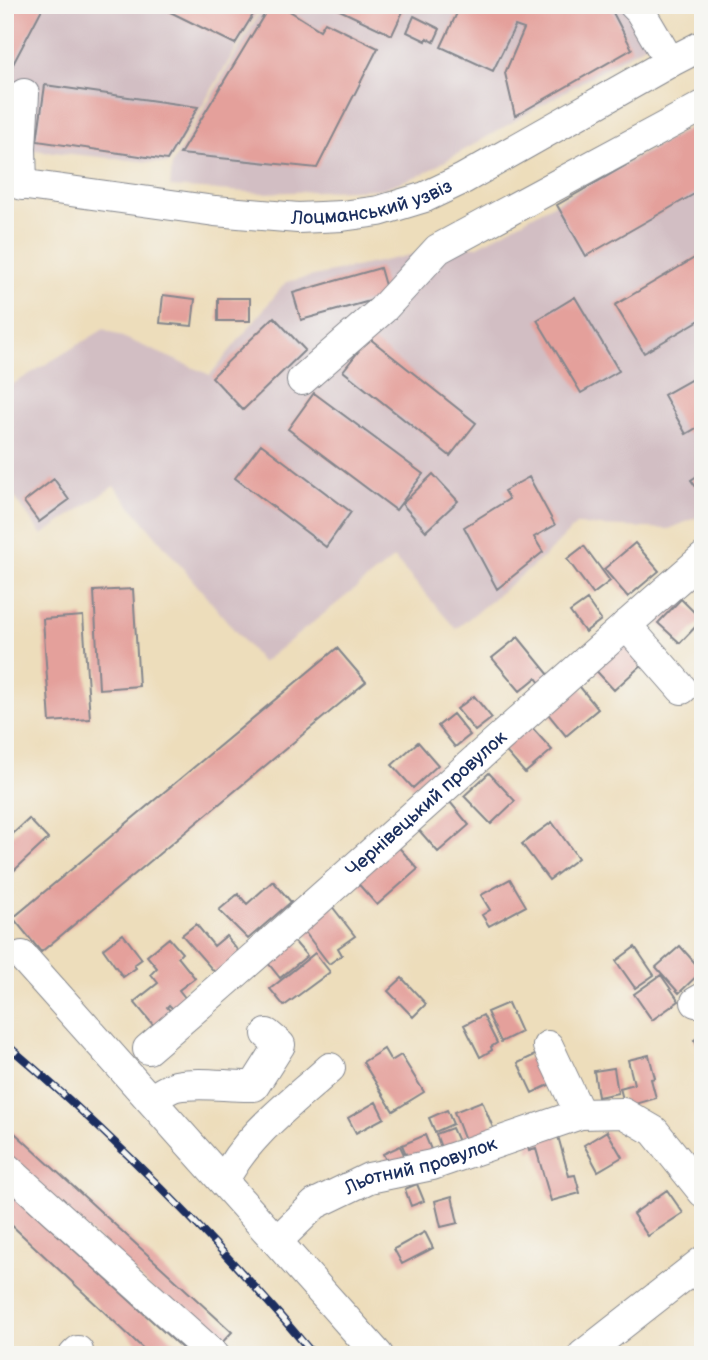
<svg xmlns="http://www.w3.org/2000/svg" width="708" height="1360" font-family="'Balsamiq Sans',sans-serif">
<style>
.industrial{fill:#d2bec3}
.building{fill:#e4a09b}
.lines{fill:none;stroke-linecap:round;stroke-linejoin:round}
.minor-casing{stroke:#84868c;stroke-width:32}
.minor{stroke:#fff;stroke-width:30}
.rail-casing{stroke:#1b2f5e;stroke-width:8}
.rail{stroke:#f6f6f2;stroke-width:5;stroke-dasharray:16;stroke-linecap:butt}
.labels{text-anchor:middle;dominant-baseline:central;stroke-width:5;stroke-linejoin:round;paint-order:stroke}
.street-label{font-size:19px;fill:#1b2f5e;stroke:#f6f6f2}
</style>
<rect width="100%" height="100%" fill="#f6f6f2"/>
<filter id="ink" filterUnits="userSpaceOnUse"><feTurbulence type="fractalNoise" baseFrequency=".0143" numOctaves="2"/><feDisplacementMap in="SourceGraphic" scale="14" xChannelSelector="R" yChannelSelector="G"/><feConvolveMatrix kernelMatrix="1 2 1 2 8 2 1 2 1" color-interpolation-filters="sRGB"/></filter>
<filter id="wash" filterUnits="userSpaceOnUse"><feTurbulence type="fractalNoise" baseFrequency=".00686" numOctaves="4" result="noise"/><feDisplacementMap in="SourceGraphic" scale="28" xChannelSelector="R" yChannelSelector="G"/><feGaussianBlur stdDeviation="1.57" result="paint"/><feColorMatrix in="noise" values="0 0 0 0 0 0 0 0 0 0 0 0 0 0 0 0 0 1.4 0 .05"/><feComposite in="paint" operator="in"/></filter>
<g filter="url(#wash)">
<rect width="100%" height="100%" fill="#edddbb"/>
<!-- industrial -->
<path class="industrial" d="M5 5H262L168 164 5 147Z
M264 5H651L671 30 423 174 381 189 262 193 170 187 172 164Z
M703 120V515L669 529 576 525 544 557 456 629 394 558 262 663 114 486 42 535 5 484V389L104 329 210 375 286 282 438 249 478 246Z"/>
<g id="blocks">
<!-- building -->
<path class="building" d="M5 5H44L11 68 5 65Z
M156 5H259L235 44Z
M270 5H280L320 30 325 22 378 48 317 168 180 154Z
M329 5H406L392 35Z
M440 5H609L632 49 515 116 505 73 524 29 515 26 493 71 441 47 457 13Z
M414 16 440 29 434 42 427 38 426 41 407 32Z
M45 85 198 107 167 160 37 141Z
M703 121V189L586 256 557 205Z
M703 253V318L644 353 615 305Z
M380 268 388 296 301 320 293 293Z
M163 295 195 299 192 326 160 323Z
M575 297 619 371 581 393 537 320Z
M218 298H250V321H218Z
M274 317 305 350 243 410 212 377Z
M369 338 476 423 450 456 343 371Z
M703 373V424L686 434 664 395Z
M314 393 423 474 396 510 288 429Z
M261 444 351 512 326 547 235 478Z
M703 472V497L691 480Z
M433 474 458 501 426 531 402 504Z
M529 477 555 525 534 537 543 552 497 589 464 527 509 499 504 491Z
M54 479 69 500 39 522 24 502Z
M635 543 659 571 628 597 604 569Z
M584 546 610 581 593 594 567 559Z
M133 589 139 686 99 689 94 591Z
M681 599 702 620 680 643 658 623Z
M587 600 601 620 585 632 570 612Z
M83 616 90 719 50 722 43 619Z
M518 637 549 675 540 683 536 678 520 691 492 658Z
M622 637 645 662 614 690 591 665Z
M337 648 366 682 41 952 13 918Z
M576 682 598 709 566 736 544 709Z
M474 696 492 718 475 731 457 709Z
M453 714 470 735 455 747 438 726Z
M527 722 552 750 525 773 501 746Z
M418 742 438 765 413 788 392 765Z
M489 773 515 801 491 824 464 796Z
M450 802 469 825 438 852 418 829Z
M29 819 48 839 5 879V841Z
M552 822 578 858 549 880 522 844Z
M395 843 418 869 377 905 354 879Z
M510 879 526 906 489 926 482 915 490 910 481 895Z
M273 881 291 902 248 939 219 910 238 894 247 904Z
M331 905 355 936 338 948 342 955 329 964 301 927Z
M196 924 214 946 226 936 242 956 217 975 182 935Z
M123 934 142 959 134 965 136 968 123 977 103 949Z
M169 938 182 953 178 957 195 978 179 990 186 999 173 1009 169 1005 167 1007 171 1012 154 1026 134 1002 158 983 151 974 157 968 147 956Z
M294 941 307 956 280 978 268 963Z
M680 946 702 971 679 993 656 967Z
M635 947 654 975 635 988 616 961Z
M315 953 330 972 284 1006 270 989Z
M661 975 679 1001 652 1020 634 994Z
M402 978 426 1004 413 1017 388 991Z
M508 1003 521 1032 501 1042 487 1012Z
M483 1015 497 1043 491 1047 492 1050 480 1057 464 1025Z
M703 1034V1053L694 1040Z
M384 1049 391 1061 401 1055 424 1092 393 1111 363 1062Z
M539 1053 553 1083 532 1093 518 1063Z
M649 1055 655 1078 651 1079 656 1098 625 1107 620 1088 634 1084 628 1060Z
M614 1068 618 1093 598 1097 594 1071Z
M482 1101 496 1135 467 1146 454 1112Z
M376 1102 384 1118 356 1133 348 1118Z
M447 1110 453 1124 435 1132 429 1118Z
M5 1124 232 1332 217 1348 5 1155Z
M452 1128 460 1146 443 1153 436 1134Z
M556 1129 569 1176 575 1175 580 1193 551 1201 536 1149 529 1151 526 1138Z
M607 1131 622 1157 598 1171 584 1145Z
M425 1135 432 1152 409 1161 402 1145Z
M400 1146 407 1161 391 1170 383 1154Z
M417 1184 424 1201 411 1206 405 1189Z
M5 1187 185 1351 190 1355H150L5 1219Z
M667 1190 683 1213 648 1236 633 1214Z
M452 1196 458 1223 441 1227 435 1201Z
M425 1232 433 1248 402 1264 394 1249Z"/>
</g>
</g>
<g filter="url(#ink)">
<use href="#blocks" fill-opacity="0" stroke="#84868c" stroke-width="2"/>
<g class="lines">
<defs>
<g id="minor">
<path d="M634 5 640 11 670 62"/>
<path id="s1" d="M5 182 215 211 298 218 342 216 379 211 425 197 463 179 670 62 703 45"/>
<path d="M22 185 21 148 24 94"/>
<path d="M302 380 382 310 438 249 703 106"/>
<path d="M626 625 682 689"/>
<path d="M22 956 378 1355"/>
<path d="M696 1002 703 998"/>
<path d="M548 1046 580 1114"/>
<path id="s2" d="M148 1049C336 889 516 720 703 558"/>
<path d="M151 1099C159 1095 168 1088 176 1086 201 1081 229 1087 254 1086L280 1045 267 1034"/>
<path d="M5 1167 214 1355"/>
<path d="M224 1181C246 1135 293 1102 330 1068"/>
<path id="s3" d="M277 1241 315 1204 369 1178 432 1165 580 1114 623 1113 654 1131 703 1192"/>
<path d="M74 1355 78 1351"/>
<path d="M583 1355 703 1261"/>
</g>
</defs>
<!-- minor casing -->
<use href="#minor" class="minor-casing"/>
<!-- minor -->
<use href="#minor" class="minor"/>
<defs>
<path id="rail" d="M5 1043C117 1139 219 1242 314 1355"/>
</defs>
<!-- rail casing -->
<use href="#rail" class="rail-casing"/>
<!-- rail -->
<use href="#rail" class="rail"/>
</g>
</g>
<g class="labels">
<!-- street labels -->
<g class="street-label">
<text stroke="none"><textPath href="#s1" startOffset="371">Лоцманський узвіз</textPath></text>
<text stroke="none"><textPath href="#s2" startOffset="371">Чернівецький провулок</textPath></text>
<text stroke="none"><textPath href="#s3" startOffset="166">Льотний провулок</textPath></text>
</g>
</g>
<!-- margin -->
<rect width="708" height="1360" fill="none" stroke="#f6f6f2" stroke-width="28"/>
</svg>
